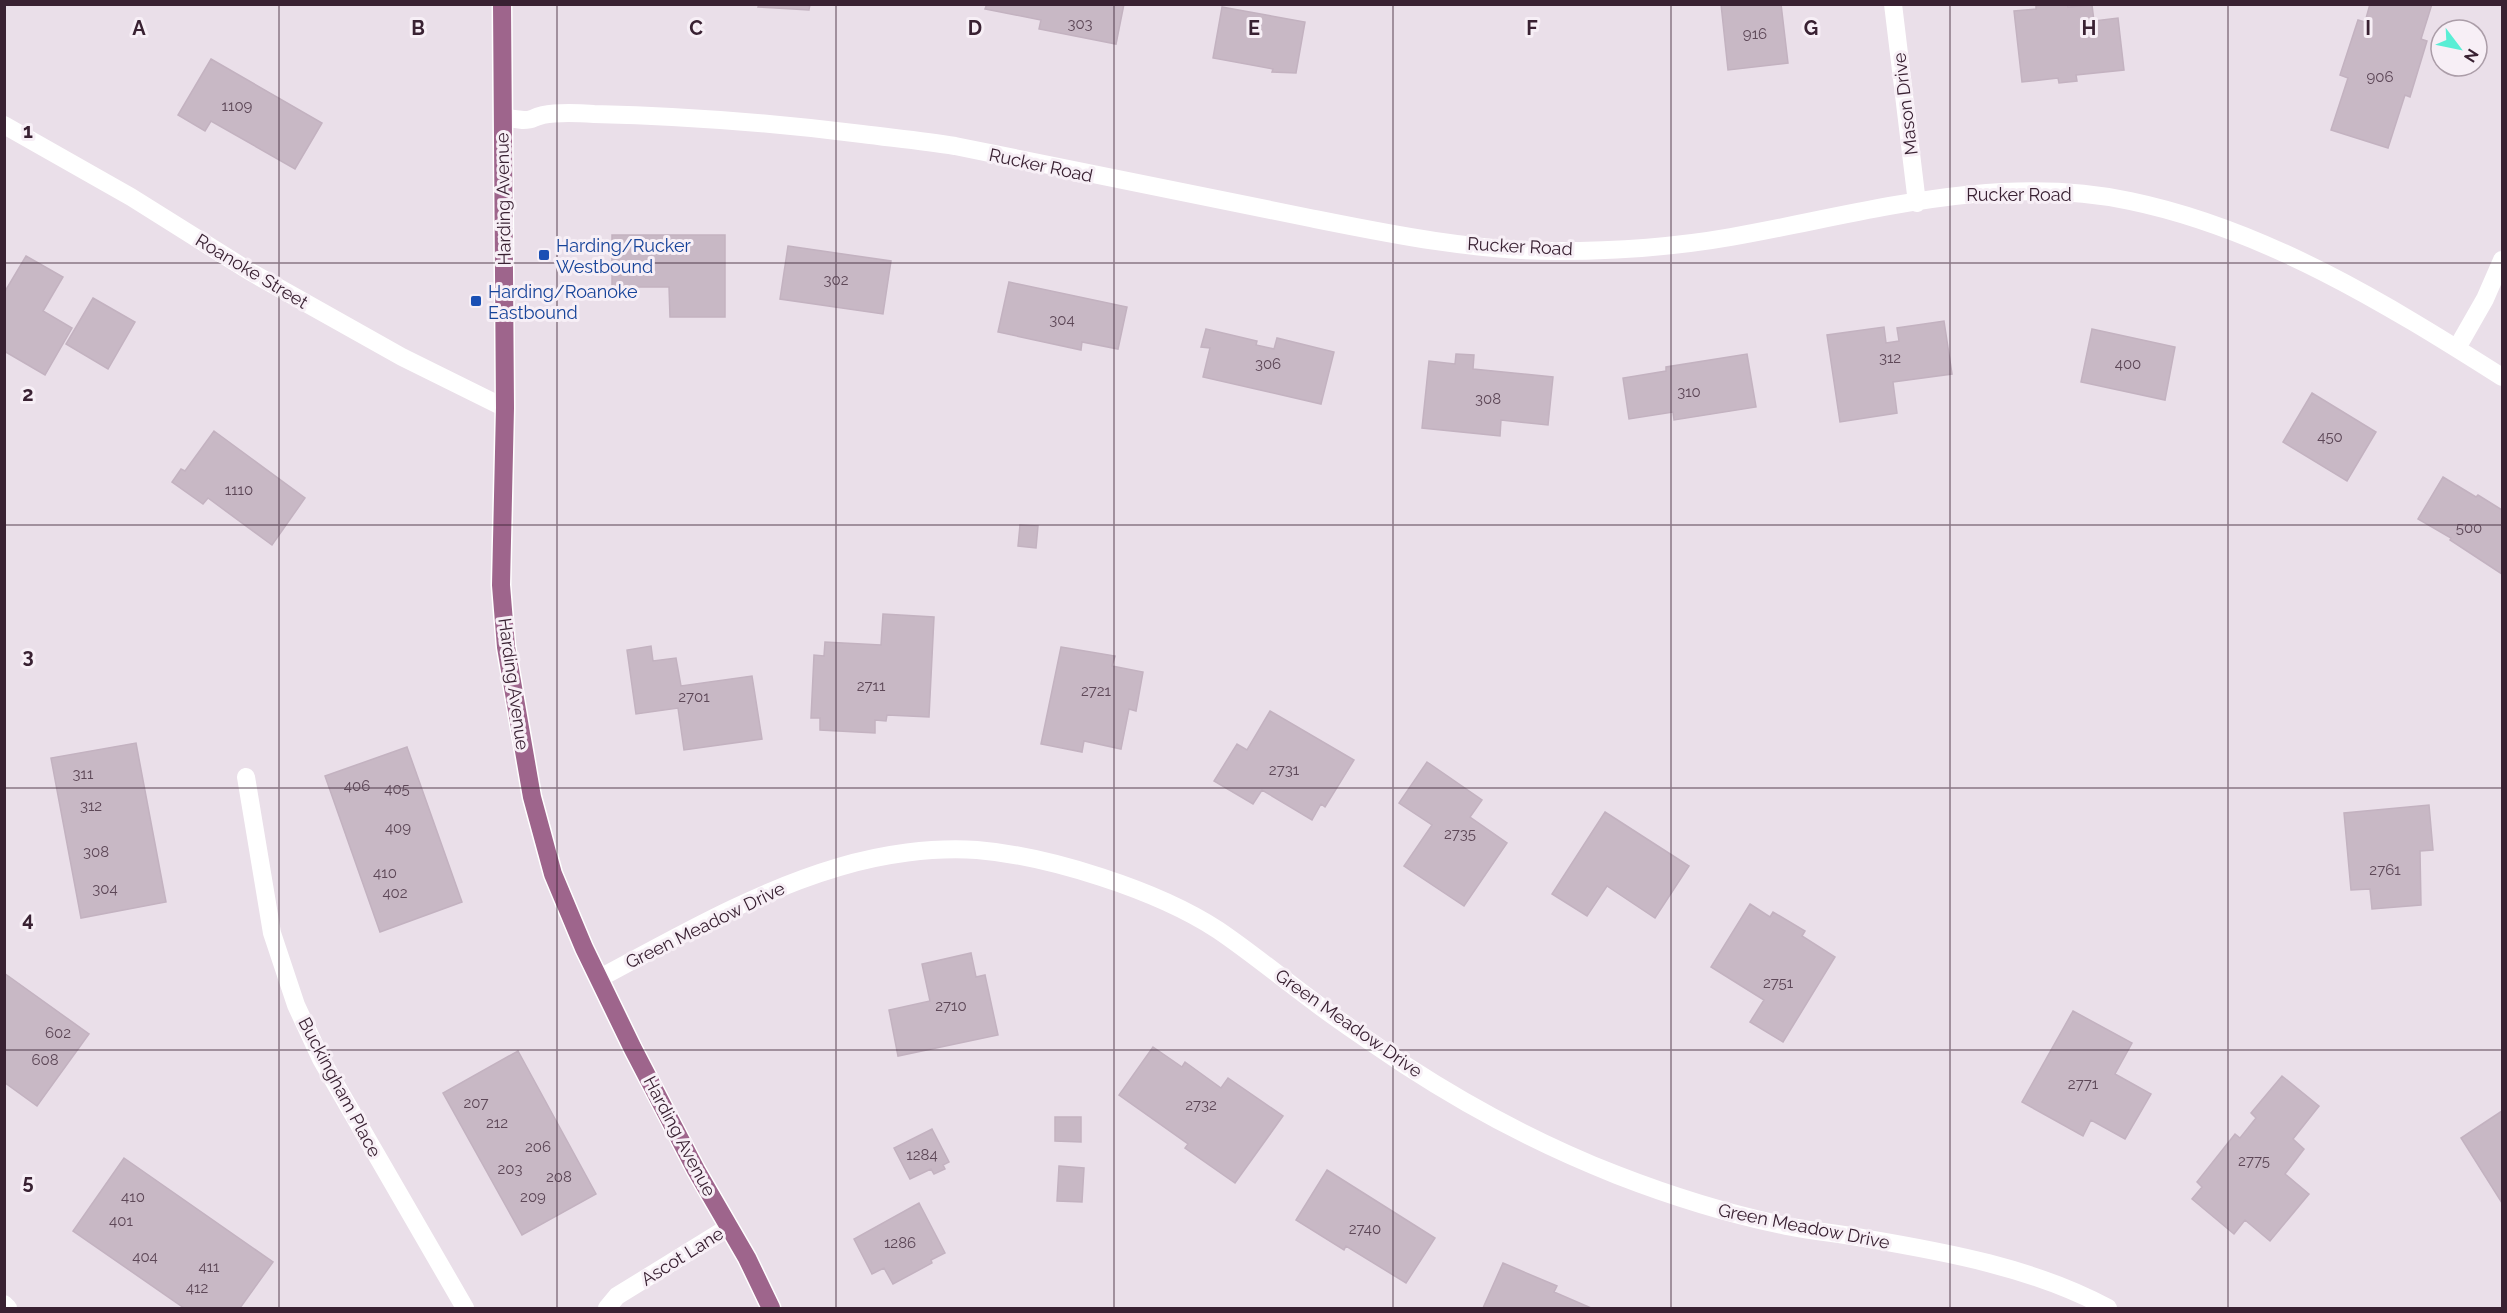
<svg xmlns="http://www.w3.org/2000/svg" width="2507" height="1313" font-family="Raleway,sans-serif">
<style>
.building{fill:#c8b8c5;stroke:#c3b2c0;stroke-width:1.5}
.lines{fill:none;stroke-linecap:round;stroke-linejoin:round}
.major-casing{stroke:#fff;stroke-width:21}
.minor{stroke:#fff;stroke-width:18}
.major{stroke:#9e658c;stroke-width:18}
.grid{fill:none;stroke:#392132;stroke-width:1.5;stroke-opacity:0.55}
.transit-dot{fill:#1a4fb4;stroke:#f7eff6;stroke-width:2}
.labels{text-anchor:middle;dominant-baseline:central;stroke-width:6;stroke-linejoin:round;paint-order:stroke}
.number-label{font-size:15px;fill:#5d4757}
.street-label{font-size:18px;fill:#392132;stroke:#f7eff6}
.transit-label{font-size:18px;fill:#164399;stroke:#f7eff6;text-anchor:start}
.grid-label{font-size:20px;text-anchor:middle;font-weight:bold;fill:#392132;stroke:#f7eff6;stroke-width:6;stroke-linejoin:round;paint-order:stroke}
</style>
<rect width="100%" height="100%" fill="#eadfe9"/>
<!-- building -->
<path class="building" d="M759 4H810L809 10 758 7Z
M987 4H1124L1116 44 1039 29 1041 20 985 9Z
M1721 4H1781L1788 63 1728 70Z
M2036 4H2067L2068 7 2092 5 2094 21 2118 18 2124 70 2076 75 2077 81 2059 83 2058 78 2022 82 2014 11 2036 9Z
M2370 4H2432L2421 39 2427 41 2410 97 2405 95 2388 148 2331 130 2348 78 2340 75 2358 20 2365 22Z
M1222 7 1305 22 1296 73 1272 72 1273 69 1213 58Z
M211 59 322 123 295 169 211 121 205 131 178 115Z
M612 235H725V317H670L669 287H612Z
M788 246 891 261 883 314 780 299Z
M26 256 63 277 43 311 72 328 45 375 4 351V293Z
M1009 282 1127 307 1118 349 1082 342 1081 350 998 332Z
M93 298 135 322 108 369 66 344Z
M1944 321 1952 374 1893 382 1897 413 1840 422 1827 335 1884 327 1886 343 1899 341 1897 328Z
M1206 329 1257 341 1256 345 1274 349 1277 338 1334 352 1321 404 1203 377 1210 348 1201 347Z
M2092 329 2175 347 2165 400 2081 382Z
M1456 354 1474 355 1473 369 1553 377 1548 425 1501 420 1500 436 1422 428 1429 361 1455 364Z
M1747 354 1756 407 1674 420 1673 412 1629 419 1623 378 1666 371V367Z
M2312 393 2376 432 2347 481 2283 442Z
M214 431 305 498 272 545 208 498 203 504 172 482 181 469 185 471Z
M2443 477 2476 497 2478 495 2502 510V574L2450 540 2451 538 2418 519Z
M1020 525 1038 526 1036 548 1018 546Z
M883 614 934 617 929 717 887 715 886 721 875 720V733L820 730V718H811L814 655 824 656 825 642 881 645Z
M651 646 653 661 676 658 681 686 752 676 762 739 684 750 678 708 636 714 627 650Z
M1061 647 1115 656 1112 666 1143 672 1136 711 1129 709 1121 749 1084 741 1082 752 1041 744Z
M1270 711 1354 760 1325 807 1321 804 1312 820 1262 790 1253 804 1214 781 1237 744 1247 750Z
M136 743 166 902 81 918 51 758Z
M407 747 462 902 380 932 325 776Z
M1427 762 1482 800 1470 817 1507 843 1464 906 1404 866 1432 825 1399 803Z
M2429 805 2433 850 2420 851 2421 905 2372 909 2370 889 2351 890 2344 813Z
M1605 812 1689 866 1655 918 1607 886 1587 916 1552 894Z
M1750 904 1770 917 1773 912 1805 931 1802 936 1835 957 1783 1042 1750 1022 1764 1000 1711 967Z
M971 953 976 977 985 975 998 1035 898 1056 889 1010 930 1001 922 964Z
M4 973 89 1034 37 1106 4 1082Z
M2073 1011 2132 1043 2115 1074 2151 1094 2125 1139 2091 1120 2083 1136 2022 1102Z
M1153 1047 1182 1067 1185 1062 1221 1088 1228 1078 1283 1116 1235 1183 1185 1148 1188 1144 1119 1095Z
M518 1051 596 1194 522 1235 443 1093Z
M2282 1076 2319 1106 2293 1139 2304 1149 2285 1174 2309 1194 2270 1241 2245 1220 2234 1234 2192 1199 2202 1187 2197 1182 2235 1134 2240 1138 2256 1118 2251 1113Z
M2502 1111V1203L2461 1138Z
M1055 1117H1081V1142L1055 1141Z
M932 1129 949 1162 943 1165 945 1169 934 1174 931 1169 910 1179 894 1148Z
M124 1158 273 1262 240 1308H184L73 1231Z
M1059 1166 1084 1168 1082 1202 1057 1201Z
M1327 1170 1435 1238 1406 1283 1346 1246 1344 1250 1296 1220Z
M919 1203 945 1253 931 1260 932 1263 893 1284 884 1268 872 1274 854 1239Z
M1503 1263 1557 1286 1554 1292 1591 1308H1483Z"/>
<g class="lines">
<defs>
<path id="major" d="M502 4 505 408 501 585 506 647 532 797 553 874 584 948 633 1049 696 1170 747 1258 771 1308"/>
</defs>
<!-- major casing -->
<use href="#major" class="major-casing"/>
<!-- minor -->
<path class="minor" d="M1893 4 1917 203
M502 118C509 118 516 119 523 120 535 120 530 118 543 115 558 112 578 113 594 114 683 116 774 123 862 134 893 138 924 141 955 146 1073 169 1191 195 1310 218 1390 234 1473 251 1556 251 1614 251 1674 247 1731 237 1862 214 1996 172 2130 201 2265 229 2387 304 2502 377
M4 125 131 197 249 271 402 357 505 408
M2457 348 2485 299 2502 260
M246 777 272 933 296 1005 321 1059 465 1308
M600 978C677 937 754 892 839 867 882 854 932 847 977 850 1049 856 1157 890 1218 930 1252 953 1283 979 1317 1004 1345 1025 1375 1045 1405 1065 1471 1108 1543 1146 1617 1175 1671 1196 1725 1213 1782 1225 1809 1231 1836 1233 1863 1238 1946 1252 2034 1268 2108 1308
M4 1304 8 1308
M607 1308 617 1296 729 1227"/>
<!-- major -->
<use href="#major" class="major"/>
</g>
<!-- grid -->
<path class="grid" d="M279 4V1308M557 4V1308M836 4V1308M1114 4V1308M1393 4V1308M1671 4V1308M1950 4V1308M2228 4V1308M4 263H2502M4 525H2502M4 788H2502M4 1050H2502"/>
<!-- markers -->
<g class="transit-dot">
<rect x="538" y="249" width="12" height="12" rx="3"/>
<rect x="470" y="295" width="12" height="12" rx="3"/>
</g>
<g class="labels">
<!-- number labels -->
<g class="number-label">
<text x="1080" y="24">303</text>
<text x="1755" y="34">916</text>
<text x="2380" y="77">906</text>
<text x="237" y="106">1109</text>
<text x="836" y="280">302</text>
<text x="1062" y="320">304</text>
<text x="1890" y="358">312</text>
<text x="1268" y="364">306</text>
<text x="2128" y="364">400</text>
<text x="1689" y="392">310</text>
<text x="1488" y="399">308</text>
<text x="2330" y="437">450</text>
<text x="239" y="490">1110</text>
<text x="2469" y="528">500</text>
<text x="871" y="686">2711</text>
<text x="1096" y="691">2721</text>
<text x="694" y="697">2701</text>
<text x="1284" y="770">2731</text>
<text x="83" y="774">311</text>
<text x="357" y="786">406</text>
<text x="397" y="789">405</text>
<text x="91" y="806">312</text>
<text x="398" y="828">409</text>
<text x="1460" y="834">2735</text>
<text x="96" y="852">308</text>
<text x="2385" y="870">2761</text>
<text x="385" y="873">410</text>
<text x="105" y="889">304</text>
<text x="395" y="893">402</text>
<text x="1778" y="983">2751</text>
<text x="951" y="1006">2710</text>
<text x="58" y="1033">602</text>
<text x="45" y="1060">608</text>
<text x="2083" y="1084">2771</text>
<text x="476" y="1103">207</text>
<text x="1201" y="1105">2732</text>
<text x="497" y="1123">212</text>
<text x="538" y="1147">206</text>
<text x="922" y="1155">1284</text>
<text x="2254" y="1161">2775</text>
<text x="510" y="1169">203</text>
<text x="559" y="1177">208</text>
<text x="133" y="1197">410</text>
<text x="533" y="1197">209</text>
<text x="121" y="1221">401</text>
<text x="1365" y="1229">2740</text>
<text x="900" y="1243">1286</text>
<text x="145" y="1257">404</text>
<text x="209" y="1267">411</text>
<text x="197" y="1288">412</text>
</g>
<!-- street labels -->
<g class="street-label">
<text transform="translate(1905 104) rotate(-97)">Mason Drive</text>
<text transform="translate(1041 165) rotate(12)">Rucker Road</text>
<text x="2019" y="194">Rucker Road</text>
<text transform="translate(503 199) rotate(-91)">Harding Avenue</text>
<text transform="translate(1520 246) rotate(3)">Rucker Road</text>
<text transform="translate(252 271) rotate(31)">Roanoke Street</text>
<text transform="translate(514 684) rotate(82)">Harding Avenue</text>
<text transform="translate(705 925) rotate(-26)">Green Meadow Drive</text>
<text transform="translate(1349 1023) rotate(35)">Green Meadow Drive</text>
<text transform="translate(340 1087) rotate(62)">Buckingham Place</text>
<text transform="translate(680 1136) rotate(62)">Harding Avenue</text>
<text transform="translate(1804 1226) rotate(11)">Green Meadow Drive</text>
<text transform="translate(682 1256) rotate(-32)">Ascot Lane</text>
</g>
<!-- transit labels -->
<g class="transit-label">
<text x="556" y="245">Harding/Rucker<tspan x="556" dy="21">Westbound</tspan></text>
<text x="488" y="291">Harding/Roanoke<tspan x="488" dy="21">Eastbound</tspan></text>
</g>
</g>
<g class="grid-label">
<text x="139" y="35">A</text>
<text x="418" y="35">B</text>
<text x="696" y="35">C</text>
<text x="975" y="35">D</text>
<text x="1254" y="35">E</text>
<text x="1532" y="35">F</text>
<text x="1811" y="35">G</text>
<text x="2089" y="35">H</text>
<text x="2368" y="35">I</text>
<text x="28" y="138">1</text>
<text x="28" y="401">2</text>
<text x="28" y="663">3</text>
<text x="28" y="926">4</text>
<text x="28" y="1189">5</text>
</g>
<!-- border -->
<rect width="2507" height="1313" fill="none" stroke="#392132" stroke-width="12"/>
<!-- north arrow -->
<g transform="translate(2459 48) rotate(122)"><circle r="28" fill="#f7eff6" stroke="#ab9da8" stroke-width="1.5"/>
<path d="M0-4.5L10 22L0 15L-10 22Z" fill="#59eed5"/>
<text y="-9" font-size="16" font-weight="bold" text-anchor="middle" fill="#392132">N</text>
</g>
</svg>
